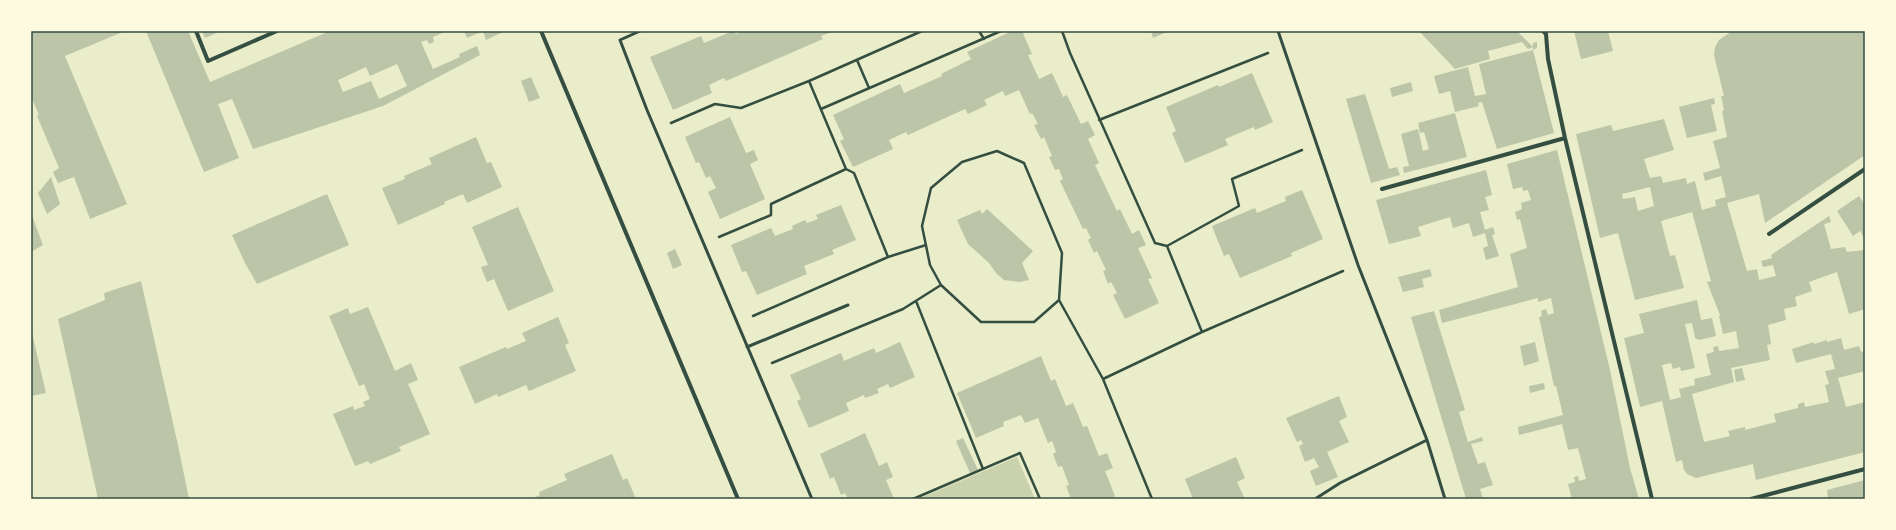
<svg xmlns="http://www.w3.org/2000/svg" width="1896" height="530" font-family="Barlow,sans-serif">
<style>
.green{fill:#cad2ad}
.building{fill:#bcc5a7;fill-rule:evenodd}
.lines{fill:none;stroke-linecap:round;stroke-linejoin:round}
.path{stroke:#344e41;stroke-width:2.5}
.service{stroke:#344e41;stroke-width:3}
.minor{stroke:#344e41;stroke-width:4}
.neatline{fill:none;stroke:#344e41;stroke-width:1.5}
</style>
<rect width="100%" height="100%" fill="#e9edc9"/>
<!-- green -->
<path class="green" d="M1017 457 1035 499H918Z"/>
<!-- building -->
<path class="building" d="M31 31H125L65 56 127 204 90 219 74 177 58 183 53 172 59 168 37 116 39 115 31 96Z
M146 31H188L210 82 330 31H447L433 37 434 42 429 44 427 40 421 42 433 69 460 57 459 54 477 46 480 55 383 106 253 149 232 99 218 104 239 158 204 172ZM397 64 407 86 379 99 371 81 343 92 338 80 366 67 370 76Z
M202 31H221L205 38Z
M464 31H483L467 38Z
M483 31H505L486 40Z
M733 31 736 34 744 31H834L821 36 823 39 726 81 724 78 709 85 712 93 673 110 650 57 701 36 704 43Z
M1012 31H1022L1032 54 1028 55 1039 79 1052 73 1063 97 1067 95 1081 124 1088 121 1095 135 1088 139 1099 163 1095 165 1117 211 1120 209 1132 234 1139 230 1146 245 1138 248 1152 278 1148 279 1159 303 1125 319 1113 295 1117 293 1111 282 1108 284 1103 271 1106 270 1097 251 1094 253 1088 240 1091 238 1086 228 1083 229 1060 181 1063 179 1059 169 1055 170 1049 157 1052 156 1044 137 1041 139 1034 125 1038 124 1032 113 1030 114 1019 90 1005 96 1003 91 984 100 987 105 968 114 965 109 908 135 906 132 889 140 893 149 853 167 840 141 844 139 833 115 900 84 904 93 942 76 941 74 971 59 967 52Z
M1151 31H1169L1153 38Z
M1419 31H1517L1533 47 1528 49 1522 42 1488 51 1490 59 1455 69Z
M1574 31H1608L1613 51 1581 59Z
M1732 31H1865V155L1765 223 1759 194 1727 203 1747 271 1757 269 1759 280 1776 276 1773 265 1763 267 1761 261 1772 258 1771 255 1829 216 1831 222 1824 224 1831 249 1845 247 1847 252 1865 250V309L1849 314 1837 272 1809 282 1812 291 1795 297 1797 306 1784 309 1786 320 1768 325 1771 344 1767 345 1770 360 1731 368 1734 382 1692 394 1704 442 1730 436 1728 431 1745 427V430L1776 422 1774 414 1798 408V404L1804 402 1805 407 1829 402 1825 385 1829 384 1825 371 1835 369 1831 354 1796 363 1792 349 1814 342V344L1827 340V342L1841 338 1844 350 1859 346 1861 352 1865 351V371L1838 378 1846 407 1865 402V452L1756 480 1753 464 1696 478 1687 474 1684 470 1682 460 1676 462 1662 401 1640 407 1624 338 1644 333 1639 314 1697 300 1701 320 1712 318 1716 336 1699 340 1695 338 1692 323 1685 324 1695 368 1681 371 1680 367 1673 369 1671 363 1662 365 1670 400 1681 397 1679 389 1695 385 1694 379 1711 375 1706 354 1714 352 1713 347 1718 346 1719 351 1739 348 1736 331 1723 334 1719 316 1720 315 1707 282 1711 281 1692 212 1661 221 1670 256 1675 255 1684 288 1635 300 1618 233 1600 238 1576 134 1611 125 1613 131 1664 119 1674 150 1644 159 1650 178 1661 176 1663 183 1686 178 1687 184 1695 181 1702 210 1716 206 1715 200 1726 197 1721 176 1705 181 1703 173 1720 168 1713 141 1727 137 1722 111 1724 110 1721 96H1724L1714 55 1715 47 1719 40ZM1650 187 1654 206 1638 211 1635 197 1623 199 1622 194Z
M1537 42V48L1533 50V43Z
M1533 50 1554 133 1497 149 1482 102 1478 103 1479 106 1455 112 1450 91 1439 94 1434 76 1468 67 1475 96 1486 94 1479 64Z
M1252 73 1273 122 1255 130 1254 127 1225 139 1228 145 1185 163 1172 133 1176 131 1166 107 1218 85 1219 87Z
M531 77 540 98 529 102 521 81Z
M1411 82 1413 91 1392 97 1390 88Z
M1365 94 1389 169 1397 167 1400 175 1371 183 1346 99Z
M1714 98 1715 104 1711 105 1717 131 1687 138 1679 107Z
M1455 113 1467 157 1404 173 1403 167 1409 166 1401 134 1418 129 1423 151 1429 149 1424 132 1420 133 1418 123Z
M730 117 746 153 754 150 758 160 750 164 765 199 720 219 708 192 716 188 710 176 706 178 699 162 696 163 685 137Z
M476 137 487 163 491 162 502 187 467 203 463 194 444 202 445 204 398 225 382 188 405 179 404 176 432 164 429 158Z
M1557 150 1610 370 1630 468 1639 499H1572L1568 484 1575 482 1574 477 1578 476 1579 481 1586 479 1578 448 1568 450 1562 424 1519 435 1518 427 1563 415 1556 386H1554L1539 317 1542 316 1541 311 1546 309 1548 315 1554 313 1551 298 1538 302V298L1442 323 1439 310 1518 287 1510 254 1527 248 1520 219 1517 220 1515 212 1522 209 1521 203 1531 200 1528 190 1523 191 1522 187 1513 189 1507 164Z
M1486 170 1492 195 1485 197 1489 210 1480 212 1485 230 1493 227 1495 234 1492 235 1499 256 1486 260 1483 248 1488 246 1485 233 1473 237 1469 223 1453 228 1450 217 1418 227 1421 236 1389 244 1376 200Z
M51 177 60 204 47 214 38 193Z
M1302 190 1323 239 1291 253 1292 256 1240 278 1229 254 1224 256 1212 226 1255 208 1257 213 1286 201 1285 197Z
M327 194 349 245 257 284 245 263 232 235Z
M1859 196 1865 205V239L1860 231 1853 236 1837 211Z
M841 205 856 240 832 250 834 254 804 266 807 274 757 295 746 271 742 272 731 245 771 228 775 236 793 229 792 226 805 220 807 223 818 219 816 215Z
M518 207 554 291 508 311 494 279 487 282 481 267 488 265 472 227Z
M987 209 1033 251 1022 263 1029 280 1019 282 1004 280 996 273 989 263 968 244 957 220 980 210 982 214Z
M31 213 43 245 31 252Z
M675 249 682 265 673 269 667 253Z
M1430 269 1432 276 1422 279 1424 287 1403 292 1398 277Z
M141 281 178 445 189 499H98L58 319 105 300 104 293Z
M368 307 395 371 411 363 418 380 408 384 430 434 399 447 401 451 370 464 368 461 355 466 333 414 353 406 354 410 365 406 363 402 370 399 364 384 359 386 329 316 348 308 350 314Z
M1434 311 1465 410 1459 412 1468 442 1482 437 1483 441 1471 444 1478 464 1485 462 1493 485 1480 489 1483 499H1466L1411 317Z
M558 317 569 343 565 345 576 371 529 391 526 385 498 397 497 394 475 404 459 367 506 347 507 349 526 341 522 333Z
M31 329 46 393 31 396Z
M900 342 915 377 890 388 888 384 877 389 879 393 865 398 864 395 846 403 849 411 809 428 797 401 801 399 790 375 841 353 844 361 874 348 876 353Z
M1535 342 1539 361 1524 366 1520 346Z
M1041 356 1051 381 1055 379 1066 406 1073 403 1083 427 1087 426 1099 456 1107 453 1113 468 1105 471 1115 496 1112 499H1071L1066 486 1069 485 1062 466 1058 467 1053 454 1056 452 1052 441 1048 443 1038 418 1025 423 1021 415 1003 422 1004 426 976 438 957 393Z
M1742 368 1745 380 1736 382 1734 370Z
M1544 383 1545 389 1530 393 1529 386Z
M1339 396 1347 417 1339 421 1349 442 1327 452 1338 477 1316 486 1310 471 1319 467 1314 458 1305 462 1299 446 1303 444 1301 440 1297 442 1286 418Z
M865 433 879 466 887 462 893 477 886 480 894 499H848L845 493 841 495 834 477 830 479 820 454Z
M963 438 978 470 970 473 956 441Z
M612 454 623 480 627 478 636 499H531L540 495 539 492 567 480 564 474Z
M1236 457 1245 478 1237 482 1245 499H1193L1185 479Z
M1865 480V499H1828L1827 490Z"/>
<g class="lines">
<!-- path -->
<path class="path" d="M979 31 984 39
M857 60 869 88
M821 109 1001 31
M1099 120 1268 53
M671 123 715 104 741 108 809 81
M719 237 771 215V204L846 169
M1167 246 1239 206 1232 179 1302 150
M888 257 854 173 846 169 809 81 922 31
M1059 300 1103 379 1202 332 1167 246 1155 243 1070 53 1062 31
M916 301 983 469
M753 316 888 257 926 245
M1202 332 1343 271
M772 363 903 309 941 285 981 322H1034L1059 300 1062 253 1024 163 997 151 962 162 931 188 922 226 930 265 941 285
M1103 379 1152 499
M913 499 1020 453 1040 499"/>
<!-- service -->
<path class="service" d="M640 31 620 40 647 110 812 499
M1278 31 1358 265 1427 440 1445 499
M747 347 848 305
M1315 499 1340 483 1427 440"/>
<!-- minor -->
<path class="minor" d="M196 31 208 61 277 31
M541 31 738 499
M1543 31 1546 34 1548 59 1565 138 1652 499
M1382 189 1565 138
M1769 234 1865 169
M1751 499 1865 469"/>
</g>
<!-- border -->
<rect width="1896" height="530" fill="none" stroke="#fefae0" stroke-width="64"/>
<rect x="32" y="32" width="1832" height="466" class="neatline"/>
</svg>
